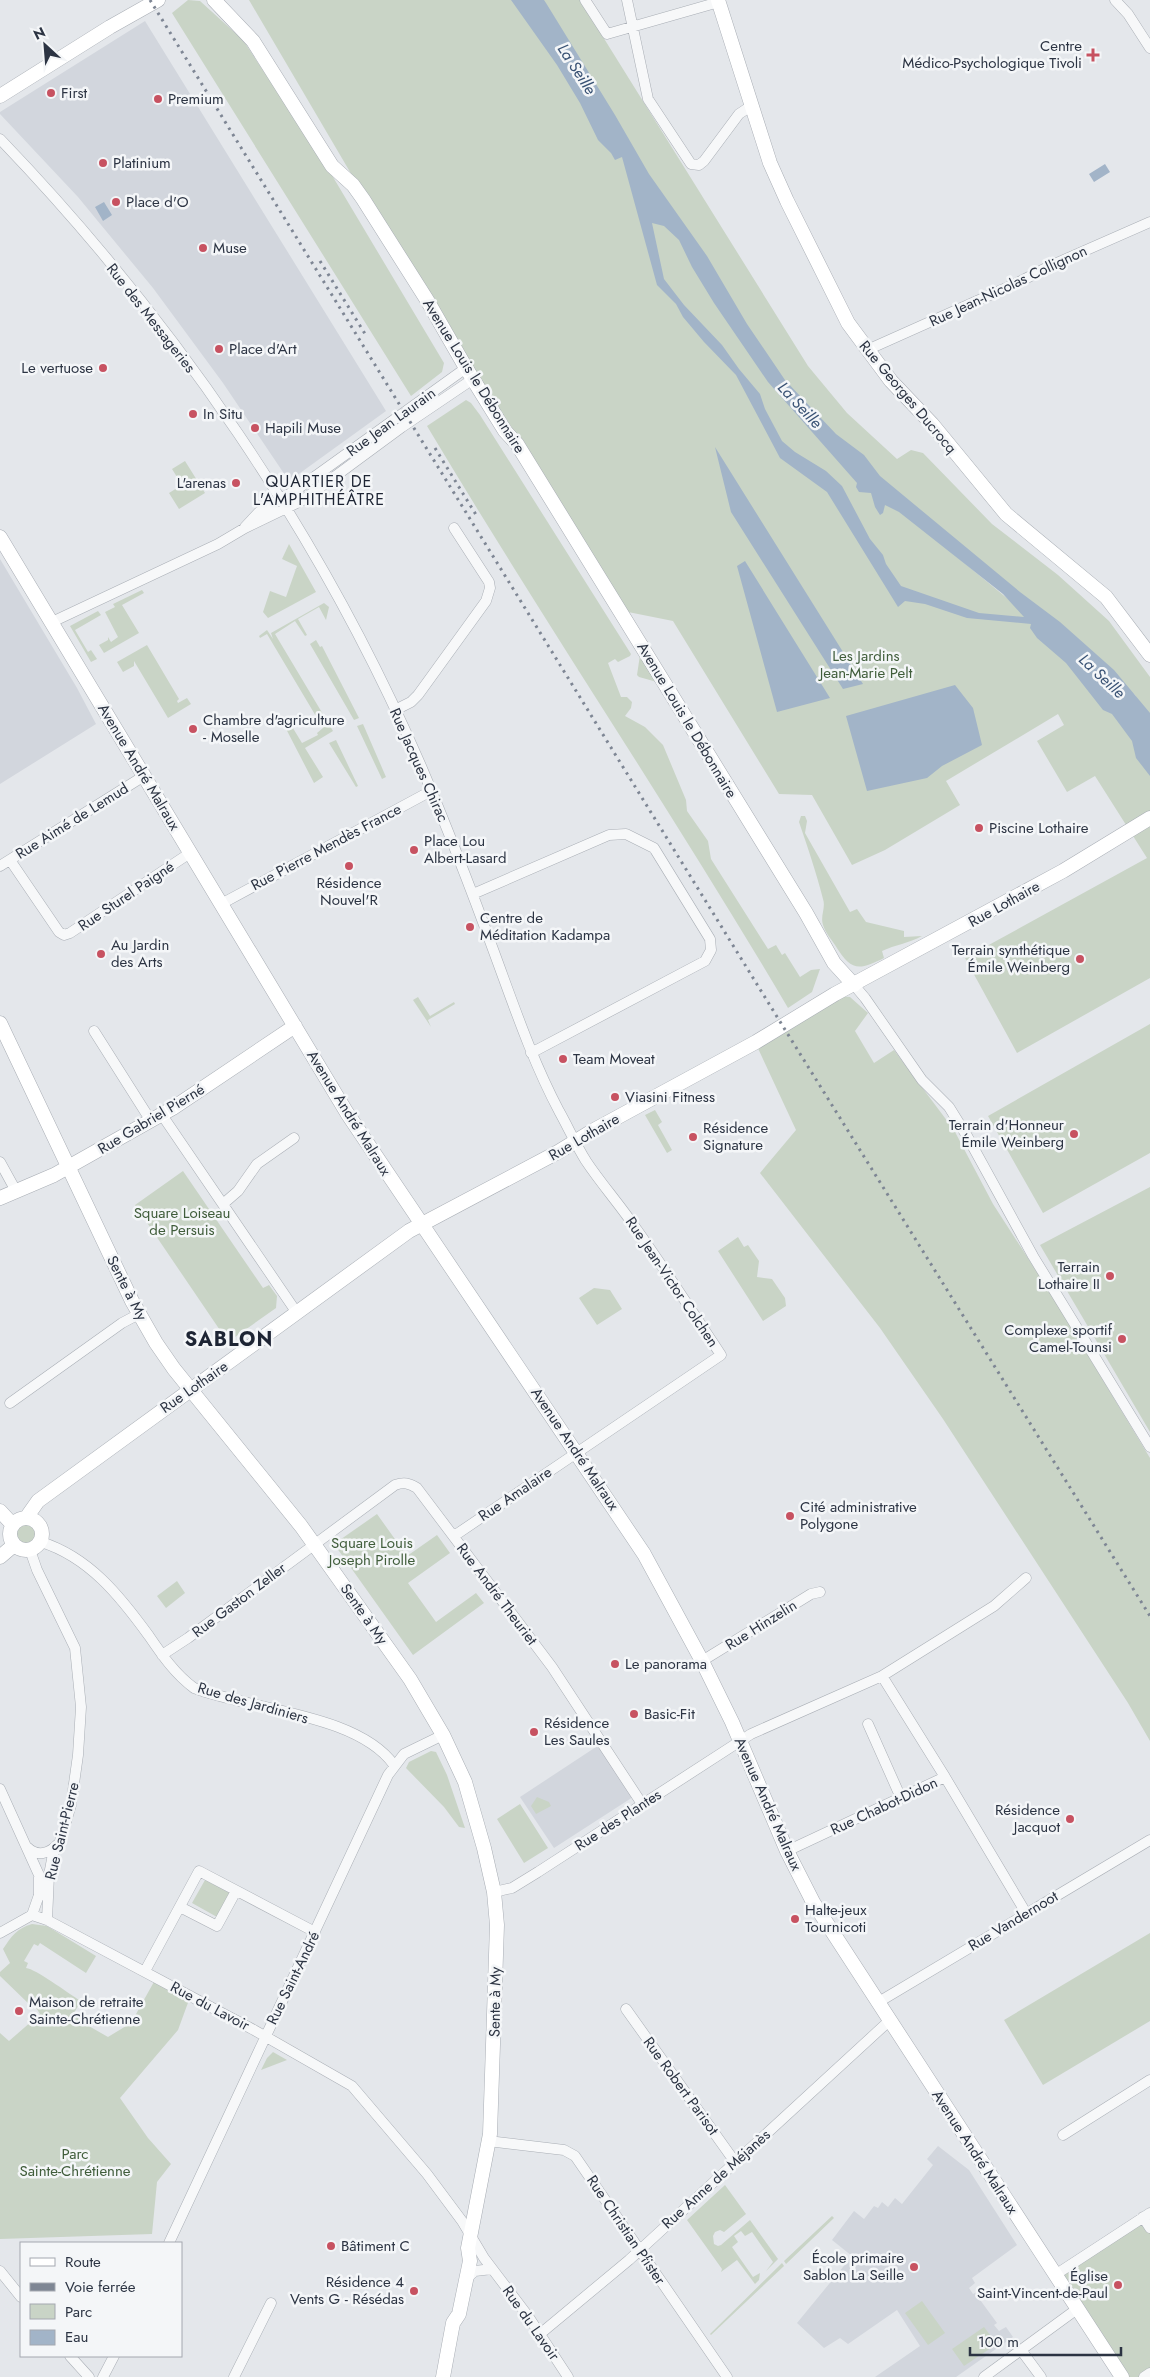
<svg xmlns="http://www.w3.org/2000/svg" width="1150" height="2377" font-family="Jost,sans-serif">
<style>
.built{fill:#d2d6dd}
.green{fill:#c9d4c6}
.water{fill:#a2b4c8;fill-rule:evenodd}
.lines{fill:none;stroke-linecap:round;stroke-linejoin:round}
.street-casing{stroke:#a9aeb5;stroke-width:11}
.secondary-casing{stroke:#a9aeb5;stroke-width:15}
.street{stroke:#f7f8f9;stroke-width:10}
.secondary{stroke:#fff;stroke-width:14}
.rail{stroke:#7e8694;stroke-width:3;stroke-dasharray:2.5 5;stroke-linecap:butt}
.poi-dot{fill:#c75261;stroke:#f4f6f8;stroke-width:2}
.labels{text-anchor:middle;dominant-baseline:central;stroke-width:5;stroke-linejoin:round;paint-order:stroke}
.poi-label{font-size:15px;fill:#2c3443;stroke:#f4f6f8;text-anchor:start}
.street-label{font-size:15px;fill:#2c3443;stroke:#f4f6f8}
.park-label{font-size:15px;fill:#405d3b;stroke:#f4f6f8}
.water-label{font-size:16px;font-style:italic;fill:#395274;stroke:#f4f6f8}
.neighbourhood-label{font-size:16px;letter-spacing:1px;fill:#1e2534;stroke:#f4f6f8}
.district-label{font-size:20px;font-weight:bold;letter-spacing:1px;fill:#1e2534;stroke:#f4f6f8}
</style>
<rect width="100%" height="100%" fill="#e4e7eb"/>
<!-- built -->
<path class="built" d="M145 21 386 411 289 481 223 383 153 288 78 197 0 114V112Z
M0 559 77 688 96 724 0 784Z
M599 1745 633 1797 554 1848 520 1797Z
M938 2146 969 2170 1017 2245 972 2278 975 2283 969 2288 973 2294 975 2293 997 2323 994 2325 999 2331 1006 2327 1013 2337 956 2377H875L920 2346 897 2310 848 2344 840 2338 824 2348 797 2323 852 2256 832 2240 854 2211 864 2219 874 2206 878 2208 882 2202 888 2207 895 2198 902 2204 933 2165 927 2159Z"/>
<!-- green -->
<path class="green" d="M188 0 200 1 243 40 330 172 444 363 442 372 411 396 172 13Z
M249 0H580L808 366 847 413 897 459 911 450 923 453 992 524 1058 575 1109 621 1150 677V721L1135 695 951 552 1109 682 1150 759V978L1017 1053 965 958 1147 858 1095 776 1067 792 1037 741 1064 725 1058 714 946 781 960 805 885 850 852 865 812 795 779 794 673 621 628 612 353 177Z
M466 400 471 403 480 415 631 654 630 656 618 662 615 659 608 663 621 697H627L632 702 631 708 625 716 645 727 663 745 686 800 687 811 708 841 711 859 768 949 776 945 782 955 785 953 800 977 811 970 820 969 812 992 788 1008C672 811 544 622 427 426Z
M185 461 205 493 179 509 169 493 182 485 172 469Z
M289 544 316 592 268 618 263 612 270 591 286 597 297 566 282 559Z
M142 590 144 593 122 605 139 633 104 653 99 645 108 640V637L111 642 118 637 105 612 115 607 113 604Z
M324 603 329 607 326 620 319 607 298 619 307 635 305 636 295 621 275 634 333 731 305 748 323 777 314 783 283 723 288 720 302 743 318 735 317 733 323 728 267 634 260 638 259 636 267 630 273 639 271 633Z
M98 611 101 615 75 630 88 652 91 650 97 659 91 662 70 626Z
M316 640 320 647 322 646 359 718 354 720 310 644Z
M147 645 179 699 177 701 178 703 187 698 191 704 168 718 134 661V666L123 672 117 662Z
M640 655 657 682 639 677 637 675Z
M363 724 386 777 382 779 357 726Z
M336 740 358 786 356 787 329 743Z
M801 816H805L807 821 805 833 850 912 857 909 866 922 904 931V937L922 936C909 943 895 945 882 951L884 958C858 971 851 971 835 945 831 939 825 932 823 925 820 916 826 908 823 899 816 872 808 848 799 822Z
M838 996 850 997 868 1013 855 1031 874 1063 894 1050 954 1130 993 1204 1046 1286 1150 1458V1741L1128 1703 943 1419 880 1328 760 1173 796 1130 755 1042Z
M418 997 430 1016 454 1002 455 1004 428 1020 431 1027 413 1000Z
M1150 1024V1153L1043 1213 988 1116Z
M655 1110 662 1122 658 1125 672 1150 667 1153 645 1115Z
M183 1171 263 1288 269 1285 277 1296 276 1308 228 1342 135 1205Z
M1150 1187V1432L1040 1245Z
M738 1237 744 1247 748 1245 759 1261 757 1277 772 1279 785 1298 786 1306 763 1321 718 1251Z
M594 1288 610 1290 622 1309 597 1325 579 1298Z
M377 1514 407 1556 437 1535 450 1553 408 1583 436 1622 476 1593 484 1603 413 1655 334 1544Z
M16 1535a10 10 0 1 1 20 0a10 10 0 1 1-20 0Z
M177 1581 185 1593 166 1608 157 1596Z
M431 1751 436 1752 447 1775 465 1828 459 1827 444 1807 406 1768 409 1762Z
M537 1797 549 1802 551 1806 536 1814 531 1806Z
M520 1804 548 1848 524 1863 497 1819Z
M205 1880 230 1893 217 1917 192 1903Z
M32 1924 47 1926 96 1956 86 1973 40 1943 38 1946 34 1944 24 1961 28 1963 26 1968C36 1969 66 1992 81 2001L74 2013 82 2017 80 2021 108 2037 131 2023 155 1980 189 2000 178 2030 120 2098 148 2138 171 2164 157 2182 152 2234 0 2239V2033L9 2041 40 2014 33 2003 30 2005 0 1976V1972L10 1963 3 1949C11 1937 17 1928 32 1924Z
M1150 1933V2021L1043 2085 1004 2020Z
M273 2052 287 2060 261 2070 267 2058Z
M725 2185 746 2214 724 2232 720 2230 715 2232 713 2236 714 2244 718 2246 721 2245 750 2220 778 2259 766 2271 773 2262 752 2232 745 2236 741 2231 734 2236 738 2242 732 2247 753 2277 760 2273 759 2280 755 2284 737 2260 721 2272 722 2269 687 2220Z
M832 2216 834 2218 786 2264 784 2261Z
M1143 2217 1150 2228V2373L1144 2377H1122L1055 2275Z
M782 2263 784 2266 711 2335 710 2334Z
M922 2301 945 2333 928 2345 905 2313Z
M984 2327 997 2344 964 2366 952 2349Z"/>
<!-- water -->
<path class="water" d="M511 0H544L546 3 615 115 649 174 707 256 747 324 785 380 836 434 864 455 880 476 1020 592 1060 622 1114 670 1150 713V776L1136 758 1132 741 1112 714 1103 710 1066 663 1037 638 1030 628 1031 624 967 618 925 604 905 601 898 607 827 492 780 458 736 375 704 342 683 317 676 304 657 285 622 157 615 160 611 153 598 140 580 103 557 65ZM652 223 664 226 679 240 692 267 714 303 768 382 857 483 856 487 859 492 871 493 875 507 880 515 883 513 885 505 899 512 1003 594 1024 617 979 613 901 586 886 564 883 555 870 539 842 486 826 471 795 452 782 441 765 409 760 394 739 369 722 345 684 305 664 279Z
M1105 164 1110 172 1094 182 1089 174Z
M104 202 112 215 103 221 95 207Z
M715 447 863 684 843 689 731 512Z
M745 561 830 698 777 712 737 566Z
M955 685 973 708 982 745 942 766 927 778 867 791 846 716Z"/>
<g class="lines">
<defs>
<path id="street" d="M585 0 607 34 719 2
M627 0 648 99 691 164 699 165 704 161 739 114 751 106
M1115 0 1128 14 1150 48
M0 139C174 320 321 535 421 766 447 827 471 889 494 952 514 1006 532 1060 559 1111 568 1127 576 1145 586 1161 602 1185 621 1206 637 1230 666 1271 693 1313 721 1355L454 1536
M867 350 1017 283 1050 266 1150 222
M245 527 259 512 296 490 466 368
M52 622 218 544 245 528 303 500 402 427 473 379
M395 710 411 702 418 695 486 601 490 588 489 582 454 528
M10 860 59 932 64 935 70 933 190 853
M0 866 144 776
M473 894 609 835 626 834 654 848 710 939 711 950 705 961 531 1053
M221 904 431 791
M854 985 865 998 922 1080 949 1107 967 1136 1033 1256 1150 1447
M94 1031 151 1121
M162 1115 297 1313
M0 1162 16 1191
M223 1204 238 1191 257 1164 294 1138
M10 1403 122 1323 139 1314
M41 1542C89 1557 120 1596 149 1636 162 1655 175 1674 194 1688 251 1710 358 1714 394 1765
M30 1550 37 1570 75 1648 81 1707 78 1755 71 1805 60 1842 53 1854 49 1875 47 1920
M162 1655 188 1638 395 1485C404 1482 409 1483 417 1488L552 1667 642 1804
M702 1661 811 1594 820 1592
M882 1676 945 1777
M868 1724 901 1798
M0 1789 39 1875V1895L32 1915
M27 1847C37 1857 49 1854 58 1844
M787 1851 945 1777 1026 1913
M494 1892 512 1888 538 1872 751 1734 882 1676 994 1606 1026 1578
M180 1907 217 1926 236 1891
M0 1933 32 1915 47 1920 254 2030 352 2086 427 2174 462 2221 484 2258 528 2316 568 2377
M145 1971 199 1871 315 1932
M877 2003 1150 1840
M626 2009 735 2162
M1063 2135 1150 2080
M488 2141 564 2150 575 2156 727 2377
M1143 2217 1150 2228
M169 2243 388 1775 404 1754 443 1735
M0 2271 21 2297
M1055 2275 1150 2213
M466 2279 475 2271 492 2269
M540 2334 629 2260 889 2021
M1021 2350 1041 2377
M70 2356 89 2377
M103 2377 114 2356
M234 2377 271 2303
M984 2377 1077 2309
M1144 2377 1150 2373"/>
<path id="secondary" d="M214 0 253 41 332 166 353 185 363 199 427 300 466 368 505 431 517 444 806 913 834 963 854 985
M718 0 770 163 787 201 848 323 891 381 932 424 1006 514 1106 597 1150 655
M0 96 110 27 158 0
M0 537 347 1113 644 1554 702 1661 732 1722 787 1851 813 1902 1122 2377
M0 1023 132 1301 156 1343 174 1369 301 1526 410 1679 443 1735 465 1782 484 1848 494 1892 497 1925 490 2134 468 2248 470 2261 459 2314 453 2323 443 2377
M0 1198 54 1175 173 1108 295 1026
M0 1511 13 1525
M10 1534a16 16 0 1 1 32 0a16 16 0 1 1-32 0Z
M26 1518 38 1501 409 1231 558 1152 594 1130 756 1042 835 994 1063 871 1150 818
M0 1557 14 1545"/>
</defs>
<!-- street casing -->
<use href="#street" class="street-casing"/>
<!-- secondary casing -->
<use href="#secondary" class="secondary-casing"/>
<!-- street -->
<use href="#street" class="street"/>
<!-- secondary -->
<use href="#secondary" class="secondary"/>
<!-- rail -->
<path class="rail" d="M150 0 779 1020 1150 1616
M320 261 367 337
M435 448 478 518"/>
</g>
<!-- markers -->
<g class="poi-dot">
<path d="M1090.5 47.5h5v5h5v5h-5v5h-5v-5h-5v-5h5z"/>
<circle cx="51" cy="93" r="5"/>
<circle cx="158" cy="99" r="5"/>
<circle cx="103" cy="163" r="5"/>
<circle cx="116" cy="202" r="5"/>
<circle cx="203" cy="248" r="5"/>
<circle cx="219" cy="349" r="5"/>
<circle cx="103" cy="368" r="5"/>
<circle cx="193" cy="414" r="5"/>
<circle cx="255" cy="428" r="5"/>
<circle cx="236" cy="483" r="5"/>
<circle cx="193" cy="729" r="5"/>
<circle cx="979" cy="828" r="5"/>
<circle cx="414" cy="850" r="5"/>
<circle cx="349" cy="866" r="5"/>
<circle cx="470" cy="927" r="5"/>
<circle cx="101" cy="954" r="5"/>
<circle cx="1080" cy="959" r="5"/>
<circle cx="563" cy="1059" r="5"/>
<circle cx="615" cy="1097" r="5"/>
<circle cx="1074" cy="1134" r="5"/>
<circle cx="693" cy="1137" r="5"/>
<circle cx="1110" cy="1276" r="5"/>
<circle cx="1122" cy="1339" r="5"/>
<circle cx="790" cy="1516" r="5"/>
<circle cx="615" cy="1664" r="5"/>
<circle cx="634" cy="1714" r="5"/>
<circle cx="534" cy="1732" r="5"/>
<circle cx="1070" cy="1819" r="5"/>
<circle cx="795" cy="1919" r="5"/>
<circle cx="19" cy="2011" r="5"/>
<circle cx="331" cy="2246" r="5"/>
<circle cx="914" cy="2267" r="5"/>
<circle cx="1118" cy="2285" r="5"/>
<circle cx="414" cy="2291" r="5"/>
</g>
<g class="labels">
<!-- poi labels -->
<g class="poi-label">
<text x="1082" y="46" text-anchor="end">Centre<tspan x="1082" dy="17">Médico-Psychologique Tivoli</tspan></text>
<text x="61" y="93">First</text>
<text x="168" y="99">Premium</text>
<text x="113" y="163">Platinium</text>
<text x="126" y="202">Place d'O</text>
<text x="213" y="248">Muse</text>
<text x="229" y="349">Place d'Art</text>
<text x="93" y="368" text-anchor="end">Le vertuose</text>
<text x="203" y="414">In Situ</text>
<text x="265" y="428">Hapili Muse</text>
<text x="226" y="483" text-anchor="end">L'arenas</text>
<text x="203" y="720">Chambre d'agriculture<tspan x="203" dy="17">- Moselle</tspan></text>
<text x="989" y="828">Piscine Lothaire</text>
<text x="424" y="841">Place Lou<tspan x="424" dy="17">Albert-Lasard</tspan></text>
<text x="349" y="883" text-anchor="middle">Résidence<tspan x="349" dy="17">Nouvel'R</tspan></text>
<text x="480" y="918">Centre de<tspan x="480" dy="17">Méditation Kadampa</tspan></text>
<text x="111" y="945">Au Jardin<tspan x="111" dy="17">des Arts</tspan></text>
<text x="1070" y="950" text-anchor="end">Terrain synthétique<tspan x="1070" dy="17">Émile Weinberg</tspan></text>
<text x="573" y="1059">Team Moveat</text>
<text x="625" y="1097">Viasini Fitness</text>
<text x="1064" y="1125" text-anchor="end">Terrain d'Honneur<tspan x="1064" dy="17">Émile Weinberg</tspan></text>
<text x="703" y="1128">Résidence<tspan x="703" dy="17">Signature</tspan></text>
<text x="1100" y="1267" text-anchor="end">Terrain<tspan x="1100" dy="17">Lothaire II</tspan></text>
<text x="1112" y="1330" text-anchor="end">Complexe sportif<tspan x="1112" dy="17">Camel-Tounsi</tspan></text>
<text x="800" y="1507">Cité administrative<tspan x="800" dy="17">Polygone</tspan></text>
<text x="625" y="1664">Le panorama</text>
<text x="644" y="1714">Basic-Fit</text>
<text x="544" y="1723">Résidence<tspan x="544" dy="17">Les Saules</tspan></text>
<text x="1060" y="1810" text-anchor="end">Résidence<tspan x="1060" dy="17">Jacquot</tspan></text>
<text x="805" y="1910">Halte-jeux<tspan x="805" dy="17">Tournicoti</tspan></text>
<text x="29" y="2002">Maison de retraite<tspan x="29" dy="17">Sainte-Chrétienne</tspan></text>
<text x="341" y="2246">Bâtiment C</text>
<text x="904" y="2258" text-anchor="end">École primaire<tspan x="904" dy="17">Sablon La Seille</tspan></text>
<text x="1108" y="2276" text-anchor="end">Église<tspan x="1108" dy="17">Saint-Vincent-de-Paul</tspan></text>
<text x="404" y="2282" text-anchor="end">Résidence 4<tspan x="404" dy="17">Vents G - Résédas</tspan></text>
</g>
<!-- street labels -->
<g class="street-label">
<text transform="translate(1008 286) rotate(-25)">Rue Jean-Nicolas Collignon</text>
<text transform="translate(151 318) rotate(52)">Rue des Messageries</text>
<text transform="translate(474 376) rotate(58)">Avenue Louis le Débonnaire</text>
<text transform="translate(908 397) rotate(50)">Rue Georges Ducrocq</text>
<text transform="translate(391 422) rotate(-36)">Rue Jean Laurain</text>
<text transform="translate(687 720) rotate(59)">Avenue Louis le Débonnaire</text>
<text transform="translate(419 765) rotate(66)">Rue Jacques Chirac</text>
<text transform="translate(139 767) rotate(59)">Avenue André Malraux</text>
<text transform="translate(72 821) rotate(-32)">Rue Aimé de Lemud</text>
<text transform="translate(326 847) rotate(-28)">Rue Pierre Mendès France</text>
<text transform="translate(126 896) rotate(-34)">Rue Sturel Paigné</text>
<text transform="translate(1004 904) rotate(-29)">Rue Lothaire</text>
<text transform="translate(349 1113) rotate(58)">Avenue André Malraux</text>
<text transform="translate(151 1119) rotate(-31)">Rue Gabriel Pierné</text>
<text transform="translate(584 1137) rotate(-30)">Rue Lothaire</text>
<text transform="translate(672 1282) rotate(56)">Rue Jean-Victor Colchen</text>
<text transform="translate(127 1288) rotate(63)">Sente à My</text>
<text transform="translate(194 1387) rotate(-35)">Rue Lothaire</text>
<text transform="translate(575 1449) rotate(56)">Avenue André Malraux</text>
<text transform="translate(515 1494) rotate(-34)">Rue Amalaire</text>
<text transform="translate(497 1594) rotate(53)">Rue André Theuriet</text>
<text transform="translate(239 1600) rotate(-37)">Rue Gaston Zeller</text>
<text transform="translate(364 1614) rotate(55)">Sente à My</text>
<text transform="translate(761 1625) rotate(-32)">Rue Hinzelin</text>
<text transform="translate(253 1703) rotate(16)">Rue des Jardiniers</text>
<text transform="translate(768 1804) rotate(66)">Avenue André Malraux</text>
<text transform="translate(884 1806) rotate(-25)">Rue Chabot-Didon</text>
<text transform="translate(618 1820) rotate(-33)">Rue des Plantes</text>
<text transform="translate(62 1831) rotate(-76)">Rue Saint-Pierre</text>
<text transform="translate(1013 1921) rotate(-31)">Rue Vandernoot</text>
<text transform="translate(293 1978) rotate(-64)">Rue Saint-André</text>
<text transform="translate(495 2002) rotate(-89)">Sente à My</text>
<text transform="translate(210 2006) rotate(28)">Rue du Lavoir</text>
<text transform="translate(681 2086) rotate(54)">Rue Robert Parisot</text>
<text transform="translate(975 2152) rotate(57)">Avenue André Malraux</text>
<text transform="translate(716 2179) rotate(-42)">Rue Anne de Méjanès</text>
<text transform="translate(626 2230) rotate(56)">Rue Christian Pfister</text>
<text transform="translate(531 2323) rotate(55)">Rue du Lavoir</text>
</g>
<!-- park labels -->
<g class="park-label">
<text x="866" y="656">Les Jardins<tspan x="866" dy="17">Jean-Marie Pelt</tspan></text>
<text x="182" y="1213">Square Loiseau<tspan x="182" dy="17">de Persuis</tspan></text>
<text x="372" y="1543">Square Louis<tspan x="372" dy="17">Joseph Pirolle</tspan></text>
<text x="75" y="2154">Parc<tspan x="75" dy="17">Sainte-Chrétienne</tspan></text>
</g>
<!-- water labels -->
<g class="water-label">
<text transform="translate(577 69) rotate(57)">La Seille</text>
<text transform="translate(800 405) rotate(47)">La Seille</text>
<text transform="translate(1102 676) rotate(43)">La Seille</text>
</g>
<!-- neighbourhood labels -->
<g class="neighbourhood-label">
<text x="319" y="481">QUARTIER DE<tspan x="319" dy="18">L'AMPHITHÉÂTRE</tspan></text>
</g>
<!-- district labels -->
<g class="district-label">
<text x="229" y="1339">SABLON</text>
</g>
</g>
<!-- legend -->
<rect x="20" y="2242" width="162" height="115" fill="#f4f6f8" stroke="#a4a8b0"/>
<rect x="30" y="2258" width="25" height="8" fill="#ffffff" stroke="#a4a8b0"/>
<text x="65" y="2267" font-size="15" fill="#2c3443">Route</text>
<rect x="30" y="2283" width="25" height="8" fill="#7e8694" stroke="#a4a8b0"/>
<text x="65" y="2292" font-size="15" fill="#2c3443">Voie ferrée</text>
<rect x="30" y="2304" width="25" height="15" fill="#c9d4c6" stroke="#a4a8b0"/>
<text x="65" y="2317" font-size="15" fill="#2c3443">Parc</text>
<rect x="30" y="2330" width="25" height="15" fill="#a2b4c8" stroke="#a4a8b0"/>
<text x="65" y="2342" font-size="15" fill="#2c3443">Eau</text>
<!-- north arrow -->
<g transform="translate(45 45) rotate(334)" stroke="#f4f6f8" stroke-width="4" paint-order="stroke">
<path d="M0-4L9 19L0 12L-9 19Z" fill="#2c3443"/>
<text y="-8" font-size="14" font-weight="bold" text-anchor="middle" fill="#2c3443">N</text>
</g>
<!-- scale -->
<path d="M970 2347v8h151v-8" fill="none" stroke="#2c3443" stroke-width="2.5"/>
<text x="978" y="2347" font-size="15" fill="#2c3443" stroke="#f4f6f8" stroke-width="4" paint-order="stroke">100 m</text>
</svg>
